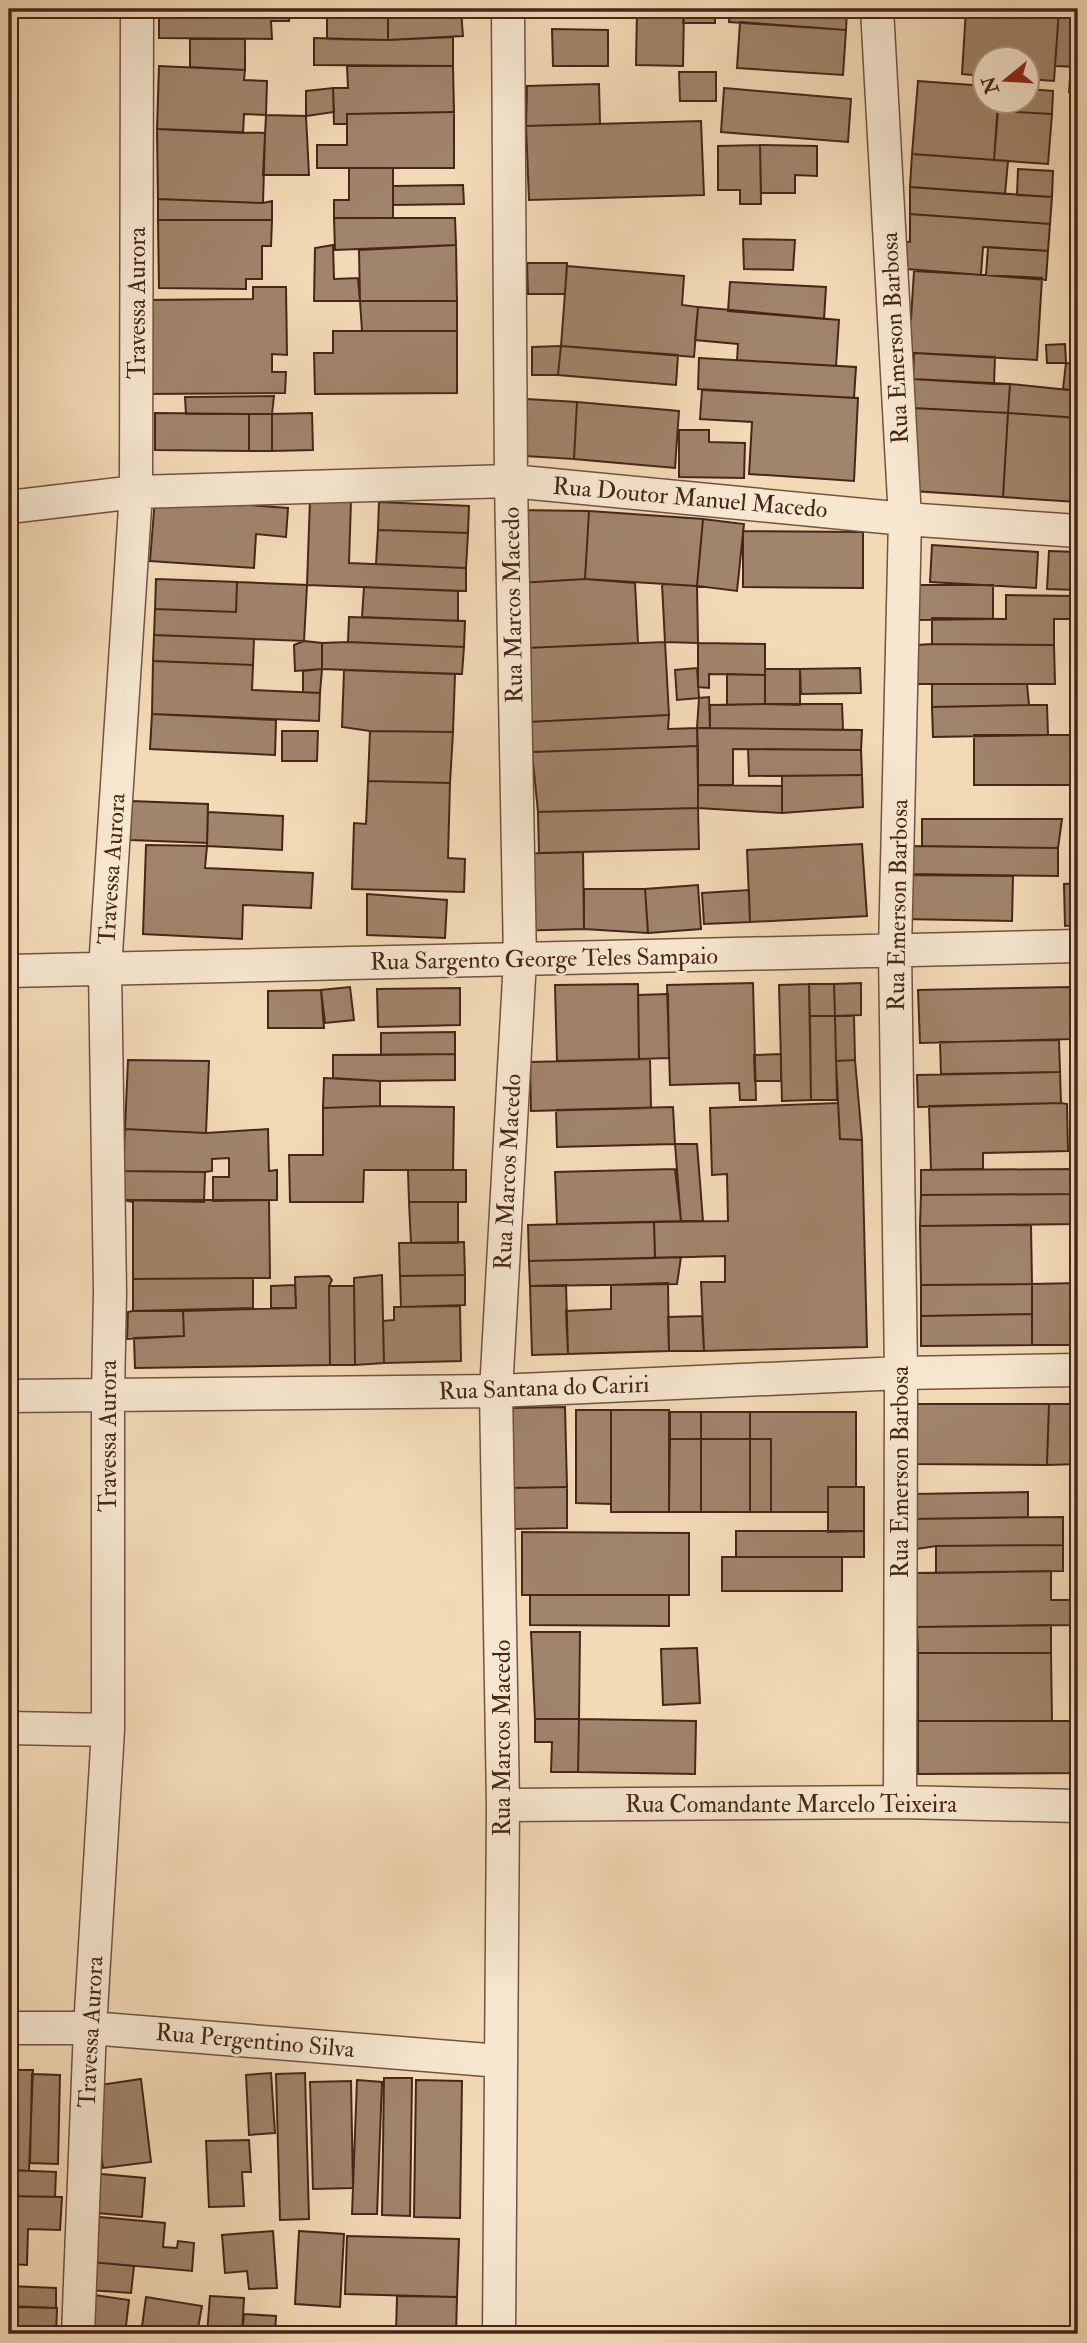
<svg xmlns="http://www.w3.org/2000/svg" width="1087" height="2343" font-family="'IM FELL Double Pica',serif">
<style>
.building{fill:#a0846b;stroke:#472619;stroke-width:2}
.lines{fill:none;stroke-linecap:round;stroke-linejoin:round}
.minor-casing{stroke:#725340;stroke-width:35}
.minor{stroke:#f7e7d0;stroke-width:32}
.labels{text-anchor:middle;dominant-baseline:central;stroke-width:5;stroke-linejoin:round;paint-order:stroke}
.street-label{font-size:24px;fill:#472619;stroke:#f7e7d0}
</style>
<rect width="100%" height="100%" fill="#f3dab7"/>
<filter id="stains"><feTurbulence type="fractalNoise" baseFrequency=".00286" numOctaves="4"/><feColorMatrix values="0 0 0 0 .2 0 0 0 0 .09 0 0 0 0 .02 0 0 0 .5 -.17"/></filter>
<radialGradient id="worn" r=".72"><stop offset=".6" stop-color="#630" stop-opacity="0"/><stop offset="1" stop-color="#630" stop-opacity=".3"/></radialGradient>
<!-- building -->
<path class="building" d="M159 9H243V12H159Z
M327 9H460L461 11 327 14Z
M637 9H684L683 66 636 65Z
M684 9H715V23H683Z
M730 9H847L846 30 729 22Z
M966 9H1059L1054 81 1028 79V60H986V76L962 74Z
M1059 9H1078V67L1055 66Z
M251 10 290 12 289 21H271L272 39 159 38V12H243Z
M461 11 463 36 388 40V14Z
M327 14H388V40L327 39Z
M740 22 846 30 843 75 737 68Z
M552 29 608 30V66H553Z
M453 37V66L314 65V38L388 40Z
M190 39H245V70L190 67Z
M159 66 245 70 244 80 267 81 266 115 244 114 243 133 157 129Z
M347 66H453L454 112 347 114V124H334L333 88H348Z
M1071 66 1078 67V92H1069Z
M679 72H716V101H680Z
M918 81 986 86V102H998L994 160 912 154Z
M599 84 600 124 526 126 527 86Z
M333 88 334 112 306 116V91Z
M724 88 851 99 848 142 721 132Z
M1028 89 1053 91 1052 114 998 111V102H1028Z
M998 111 1052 114 1048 164 994 160Z
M454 112V168H317V145H347V114Z
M266 115 306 116 309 175H263Z
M701 121 704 195 529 200 526 126Z
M157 129 265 133 263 203 158 199Z
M760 145 817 146V176L795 175V193H761Z
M760 145 761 204H740V190H718V146Z
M912 154 1008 161 1005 194 910 187Z
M349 168H393V218H334V200H349Z
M1018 169 1053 171 1052 197 1017 195Z
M463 185 464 204 393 205V186Z
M910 187 1052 197 1050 224 910 214Z
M158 199 263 203 272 201V220H158Z
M910 214 1050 224 1048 251 983 247 981 275 894 268 895 241 910 242Z
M334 218H455L456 245 335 250Z
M158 220H272L271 246H262V279H246V289L159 288Z
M743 239 795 240 793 270 744 269Z
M333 245 334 279 358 278 360 301H314L315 248Z
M456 245 457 301H360L359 250Z
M988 247 1048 251 1046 280 986 275Z
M527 263H567L565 294H528Z
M567 266 684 276 682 305 698 307 694 357 561 346Z
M914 271 1042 278 1037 360 898 352 900 319H911Z
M730 282 826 287 824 319 728 311Z
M253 287H286L287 355 272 354V372H286L285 393 143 394 142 300 253 299Z
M360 301H457V331H362Z
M698 307 839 320 836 366 737 360 738 344 695 340Z
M333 331H457V393L315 394 314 353H333Z
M1065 344 1066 363H1047L1046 345Z
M561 346 558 375H532V347Z
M561 346 678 355 676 385 558 375Z
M914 353 995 357 994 384 913 379Z
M699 358 856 367 854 398 698 389Z
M1066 363 1078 364V391L1063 389Z
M913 379 1010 384 1008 413 913 408Z
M1010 384 1078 391V418L1008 413Z
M702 390 858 398 854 481 749 474 752 422 700 419Z
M274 396 272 414H186L185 397Z
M509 398 577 402 574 459 506 455Z
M577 402 679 411 675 468 574 459Z
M913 408 1008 413 1003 497 913 491Z
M155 413 249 414V451L155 450Z
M312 413 313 450 272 451V414Z
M1008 413 1078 418 1076 502 1003 497Z
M249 414H272V451H249Z
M679 430H709V442L745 443 744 478 679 477Z
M155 498 288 508 286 537 256 534 254 568 150 561Z
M310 499 351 501 349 563 466 568V591L307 585Z
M379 502 469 506 468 533 378 530Z
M516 510 589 511 585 579 519 583Z
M589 511 703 519 697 586 585 579Z
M703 519 744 524 737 591 697 586Z
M378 530 468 533 466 568 376 564Z
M743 531 863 532V588L743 587Z
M932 545 1038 552 1036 588 930 582Z
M1049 551 1078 552V590L1047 589Z
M156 579 237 582 236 612 155 609Z
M585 579 635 583 638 643 525 648 519 583Z
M237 582 307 585 304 641 154 635 155 609 236 612Z
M662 584 697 586 698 643 665 642Z
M917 585H993V619L917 620Z
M364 587 458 591V621L362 617Z
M1006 595 1078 596V619H1054V645L932 644V618L1006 619Z
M349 617 465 621 464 647 348 642Z
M154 635 254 639 253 665 153 661Z
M304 641 322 643V669L295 671 294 645Z
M348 642 464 647 462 674 322 669V643Z
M665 642 669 715 528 722 525 648Z
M698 643 765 644V675L709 674V688L698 687Z
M932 644 1054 645 1055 684H917V645Z
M153 661 253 665 252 690 320 693 319 721 152 714Z
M697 668 699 698 677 700 675 670Z
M860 668 861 693 801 694 800 669Z
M322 669 320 693H303V671Z
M765 669H800V705L765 704Z
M344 670 455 674 453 732 370 731 342 727Z
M727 674 765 675V704L727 705Z
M932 684H1027L1029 705 932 707Z
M709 697 710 728H697L699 698Z
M765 704H842L843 730 710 728V705Z
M1029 705H1047L1048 735 933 737 932 707Z
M152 714 276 720 275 755 150 749Z
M669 715 668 729 697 728 698 746 532 752 528 722Z
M697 728 862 730 861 750 733 749V785H698Z
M282 731H318L317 761H282Z
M370 731 453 732 450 783 368 781Z
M974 735H1073L1076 749 1074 785H974Z
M698 746V808L538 812 532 752Z
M748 749 861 750 862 775 749 776Z
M1076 749H1078V800H1075L1074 785Z
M862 775 863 807 782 813V776Z
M368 781 450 783 448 858 465 859 464 892 352 889 354 823 366 824Z
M698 785 782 786V813L698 808Z
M131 801 208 804 207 843 130 840Z
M698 808 699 849 539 853 538 812Z
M208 812 283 816 282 850 207 846Z
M922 819H1062L1058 848 922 846Z
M862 844 867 916 750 922 747 850Z
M146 845 207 846 205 868 313 873 311 908 243 905 242 939 143 934Z
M909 846 1058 848V876L909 874Z
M583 852 584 929 511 931 509 854Z
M903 875 1013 876 1012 921 902 919Z
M1078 883V925L1065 926 1064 884Z
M698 885 701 929 648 933 645 889Z
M584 889H645L648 933 584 929Z
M749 890 750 922 704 924 702 893Z
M367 894 447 900 445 938 367 935Z
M753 983 756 1100H740L739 1083 670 1085 667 985Z
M861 983V1015L835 1016 834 984Z
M638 984 639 1059 557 1061 555 985Z
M809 984H834L835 1016H810Z
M809 984 811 1100 782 1101 779 985Z
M350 987 354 1020 325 1023 321 990Z
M1071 987 1072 1039 920 1043 918 990Z
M460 988V1025L378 1027 377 989Z
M321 990 324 1028H268V991Z
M668 994 669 1058 639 1059 638 995Z
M810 1016H835L837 1100H811Z
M835 1016H854L855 1060 836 1061Z
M455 1032V1054L381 1055V1033Z
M1059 1040 1060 1072 941 1074 940 1042Z
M455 1054V1080L380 1081 333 1078V1055Z
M781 1054V1081H755L754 1055Z
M650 1059 651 1108 531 1111 530 1062Z
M128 1060 209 1061 206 1133 125 1129Z
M855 1060 862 1140 840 1139 836 1061Z
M1060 1072 1061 1103 918 1107 917 1075Z
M324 1078 380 1081V1106L323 1108Z
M838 1103 840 1139 862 1140 867 1347 704 1351 701 1282H725V1256L655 1258 654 1222 728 1221 727 1174 712 1175 710 1108Z
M1061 1103 1067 1104 1068 1151 983 1153V1169L931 1170 929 1106Z
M380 1106 454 1107 453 1170H364L363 1202H290L289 1155H323V1108Z
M673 1107 675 1144 557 1147 556 1110Z
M125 1129 206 1133 268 1129 269 1171 277 1170V1200L213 1201V1177H229V1158L212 1159V1171L205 1172 123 1171Z
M675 1144H697L703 1221H681Z
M675 1169 681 1221 557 1224 555 1172Z
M1075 1169V1194L921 1195V1170Z
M408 1170H466V1202H409Z
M123 1171 205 1172 204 1202 122 1200Z
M1075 1194H1078V1224L920 1226 921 1195Z
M122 1200H269L270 1278 133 1279V1202Z
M409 1202H458V1243H411Z
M654 1222 655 1258 529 1261 528 1225Z
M1031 1225 1032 1284 921 1285 920 1226Z
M464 1242 465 1275 400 1276 399 1243Z
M681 1257 677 1284 530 1286 529 1261Z
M382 1275 384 1363 355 1365 354 1278Z
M465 1275V1305L401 1307 400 1276Z
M329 1276 332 1280 329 1286 330 1365 135 1368 134 1338 184 1336 183 1311 296 1308 295 1277Z
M253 1278V1308L133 1311V1279Z
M668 1283 669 1351 568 1354 566 1311 611 1309V1285Z
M1078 1283V1345H1032V1284Z
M1032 1284V1314L921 1316V1285Z
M295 1285 296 1308H271V1286Z
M566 1285 568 1354 532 1355 530 1286Z
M329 1286H354L355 1365H330Z
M460 1306 461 1361 384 1363 383 1321 394 1320V1307Z
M133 1311H183L184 1336 127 1339 128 1312Z
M1032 1314V1345L921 1346V1316Z
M702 1316 704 1351H669L668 1317Z
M917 1404H1049L1047 1465 915 1464Z
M1049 1404H1078V1464L1047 1465Z
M565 1407 567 1487 509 1488 507 1408Z
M576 1410H611V1504L576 1503Z
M611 1410H669V1512H611Z
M670 1412H701V1439H670Z
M701 1412H750V1439H701Z
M750 1412H856V1487H828V1512H771V1439H750Z
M670 1439H701V1512H669Z
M701 1439H750V1512H701Z
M750 1439H771V1512H750Z
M567 1487V1528L510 1529 509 1488Z
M828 1487H864V1531L828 1532Z
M1028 1492V1517L912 1519 914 1494Z
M1063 1517V1545L936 1546 916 1549 912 1519Z
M736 1531H864V1557H736Z
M522 1532 689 1533V1595H522Z
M1063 1545V1571L936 1573V1546Z
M722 1557H842V1591H722Z
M1051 1571V1600H1078V1625L917 1627 915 1573Z
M530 1595H669V1626L530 1625Z
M1051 1625V1653H918L917 1627Z
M531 1632H580L579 1719H535Z
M697 1648 700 1703 663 1705 661 1649Z
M918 1653H1051L1052 1721H918Z
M535 1719H579L578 1772H551L552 1742H535Z
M579 1719 696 1721 695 1774 578 1772Z
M918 1721H1078V1773L918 1774Z
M9 2070H33L29 2171 9 2170Z
M271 2073 275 2133 249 2135 246 2075Z
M305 2073 309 2219 280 2220 276 2074Z
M32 2074 60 2075 58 2164 30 2163Z
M384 2078H412L410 2216 382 2215Z
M141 2079 151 2162 103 2168 93 2086Z
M357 2080 382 2082 377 2214H352Z
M416 2080 462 2081 460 2218 414 2217Z
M351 2081 353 2188 313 2189 310 2082Z
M249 2140 251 2172H242L244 2206 209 2207 206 2141Z
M9 2170 56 2172 55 2197 9 2196Z
M90 2173 145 2178 142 2217 86 2212Z
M9 2196 62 2197 60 2230 28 2229 27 2265 9 2264Z
M99 2217 165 2223 163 2247 177 2248 178 2241 194 2243 192 2271 79 2261 97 2237Z
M273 2231 277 2288 249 2289 247 2271 225 2273 222 2235Z
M299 2231 344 2234 340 2307 295 2304Z
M347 2236 459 2239 457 2297 345 2294Z
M91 2262 134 2266 131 2293 89 2290Z
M9 2286 56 2288V2308L9 2306Z
M87 2294 129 2300 125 2334H82Z
M210 2296 244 2298 242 2334H207Z
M397 2296 457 2297 456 2334H396Z
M146 2297 202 2306 197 2334H141Z
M9 2306 17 2307 16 2334H9Z
M17 2307 57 2308 56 2334H16Z
M244 2314 276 2316 275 2334H242Z
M296 2327 350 2329V2334H295Z"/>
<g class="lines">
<defs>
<path id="minor" d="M877 9 905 519 895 950 901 1373 900 1802
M9 507 136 492 511 481 905 519 1078 531
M9 971 1078 946
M9 1396 496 1391 901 1373 1078 1370
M9 1728 108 1730
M503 1805 900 1802 1078 1806
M9 2028H90L500 2061
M78 2334 90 2028 108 1730V1395L110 1292 105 969 136 492 137 9
M499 2334 503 1805 496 1391 520 960 511 481 508 9"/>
</defs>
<!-- minor casing -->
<use href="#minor" class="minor-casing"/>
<!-- minor -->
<use href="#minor" class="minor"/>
</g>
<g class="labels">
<!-- street labels -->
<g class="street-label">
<text transform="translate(137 303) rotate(-90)">Travessa Aurora</text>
<text transform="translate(895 338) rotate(-93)">Rua Emerson Barbosa</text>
<text transform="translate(690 498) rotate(5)">Rua Doutor Manuel Macedo</text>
<text transform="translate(513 605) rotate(-91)">Rua Marcos Macedo</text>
<text transform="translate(112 869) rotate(-86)">Travessa Aurora</text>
<text transform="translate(898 905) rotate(-89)">Rua Emerson Barbosa</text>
<text transform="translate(544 959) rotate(-1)">Rua Sargento George Teles Sampaio</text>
<text transform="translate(508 1172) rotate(-87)">Rua Marcos Macedo</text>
<text transform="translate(544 1388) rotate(-2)">Rua Santana do Cariri</text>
<text transform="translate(108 1436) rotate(-90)">Travessa Aurora</text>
<text transform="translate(900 1472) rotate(-90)">Rua Emerson Barbosa</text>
<text transform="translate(502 1738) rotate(-90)">Rua Marcos Macedo</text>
<text x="791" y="1804">Rua Comandante Marcelo Teixeira</text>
<text transform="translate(91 2032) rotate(-87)">Travessa Aurora</text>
<text transform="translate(255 2041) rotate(5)">Rua Pergentino Silva</text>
</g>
</g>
<!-- margin -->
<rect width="1087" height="2343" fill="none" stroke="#f3dab7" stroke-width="35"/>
<rect x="10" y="10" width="1066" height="2322" fill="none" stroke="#472619" stroke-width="3.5"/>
<rect x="18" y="18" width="1052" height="2308" fill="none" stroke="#472619" stroke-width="2"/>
<!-- north arrow -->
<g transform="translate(1006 80) rotate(252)"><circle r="33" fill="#f7e7d0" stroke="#b19a87" stroke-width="2"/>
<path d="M0-5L12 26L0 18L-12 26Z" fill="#8f2418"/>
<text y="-10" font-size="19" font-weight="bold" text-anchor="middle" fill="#472619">N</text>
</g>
<rect width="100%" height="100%" filter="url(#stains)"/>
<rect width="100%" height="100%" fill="url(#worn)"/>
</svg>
